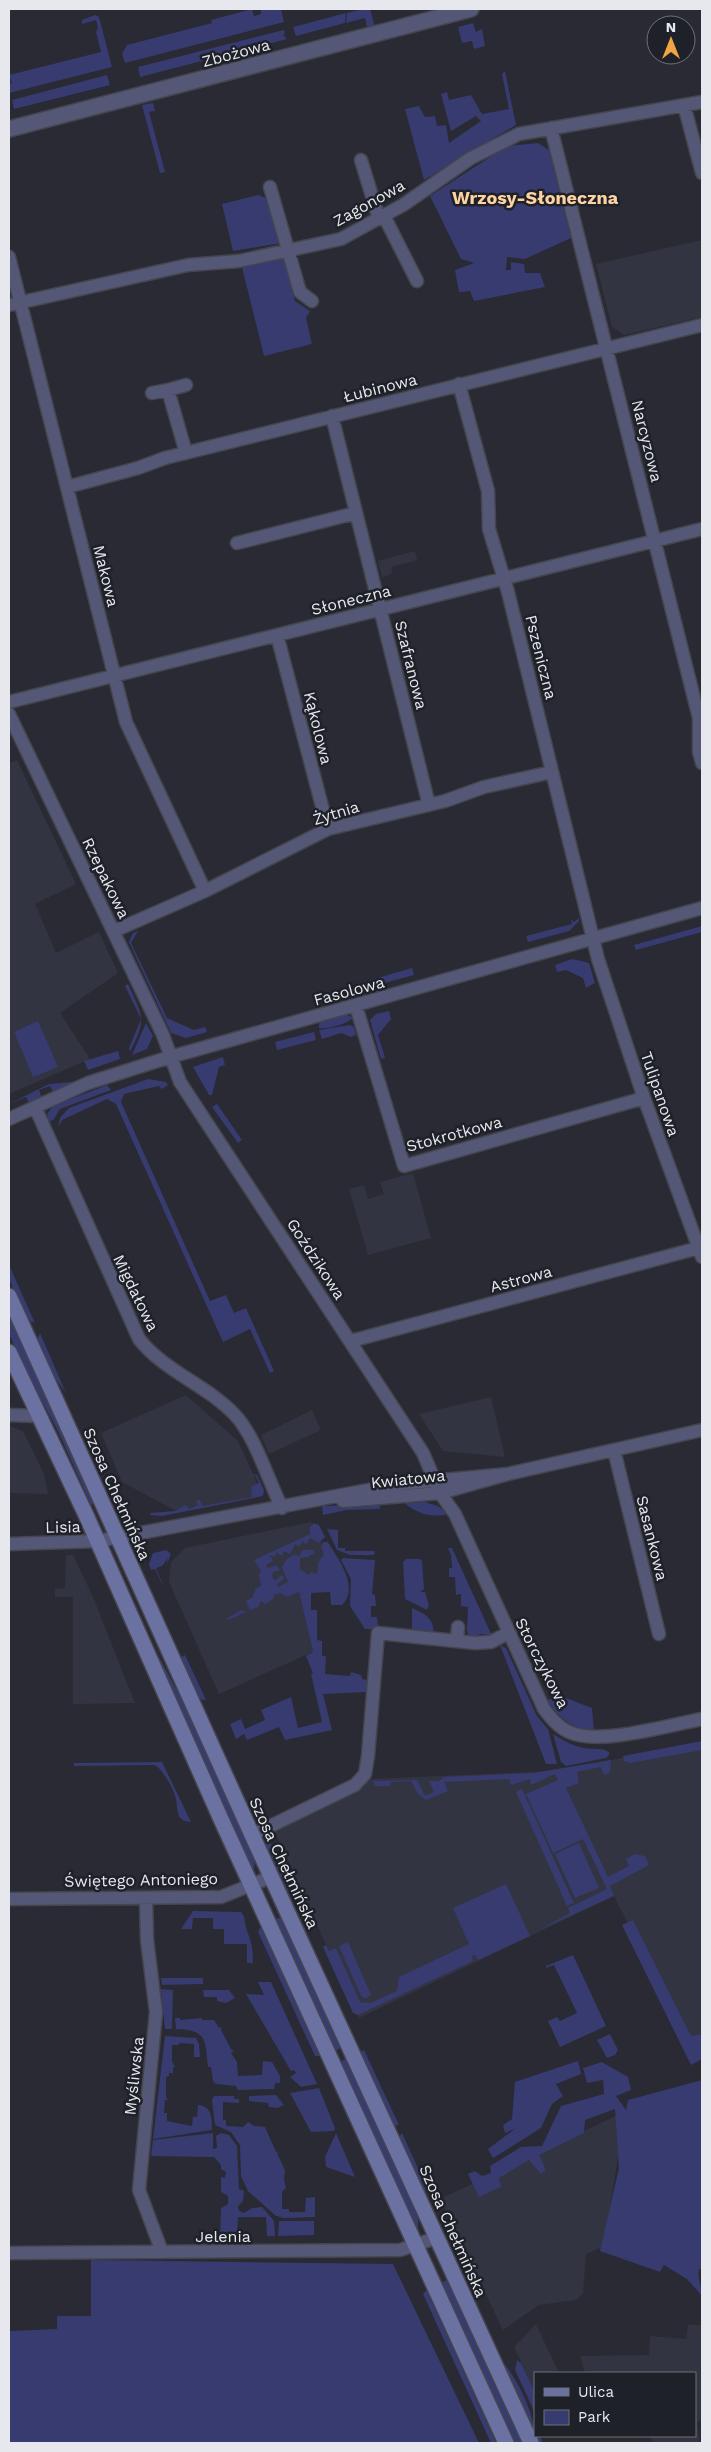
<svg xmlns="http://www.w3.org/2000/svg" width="711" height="2452" font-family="'Work Sans',sans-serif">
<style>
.built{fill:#323442}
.green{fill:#373b70}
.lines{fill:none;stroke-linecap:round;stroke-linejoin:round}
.minor-casing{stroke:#44454d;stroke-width:15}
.tertiary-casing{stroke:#44454d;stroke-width:18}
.secondary-casing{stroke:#44454d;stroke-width:18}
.minor{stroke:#545876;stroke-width:12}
.tertiary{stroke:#545876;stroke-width:15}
.secondary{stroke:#6b71a1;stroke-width:15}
.labels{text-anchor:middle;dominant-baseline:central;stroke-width:5;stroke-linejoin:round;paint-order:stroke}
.street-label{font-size:16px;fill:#e7e8ee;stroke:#1f2129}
.neighbourhood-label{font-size:18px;font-weight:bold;fill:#ffd2a2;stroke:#1f2129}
</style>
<rect width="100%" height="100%" fill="#292a33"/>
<!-- built -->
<path class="built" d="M702 240V317L624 335 612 327 596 264Z
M415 551 417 560 391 567 392 573 382 578 378 561Z
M17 760 76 884 35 904 56 953 99 932 118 973 60 1013 90 1059 9 1094V763Z
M413 1173 431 1238 368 1255 349 1189 364 1185 368 1199 384 1194 380 1182Z
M186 1395 238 1441 263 1496 178 1512 122 1482 101 1433Z
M491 1397 505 1457 443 1451 419 1414Z
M312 1410 321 1430 269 1454 261 1435Z
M9 1426 23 1431 44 1474 48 1494 9 1493Z
M311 1522 337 1575 299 1592 313 1652 219 1694 169 1582 171 1562 185 1548Z
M66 1555H73L93 1597 135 1703 73 1704V1597H55V1589L65 1588Z
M702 1742V2053L695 2056 614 1896 359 2018 275 1832 363 1788 368 1779 556 1771Z
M618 2115 619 2151 609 2214 614 2242 586 2254 583 2293 576 2300 539 2305 503 2330 440 2199Z
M536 2324 559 2373H535V2392L514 2347Z
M688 2325H702V2418L697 2423 700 2443H653L650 2436H695V2373H585L580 2356 649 2355 650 2336 686 2339Z"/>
<!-- green -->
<path class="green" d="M252 9 254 16 261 14V10L281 9 284 22 125 63 122 54 127 45 212 23 211 20Z
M364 9H370L374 24 373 28 367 27 365 18 346 23 347 13Z
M346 13 345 23 296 36 293 27Z
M95 15 99 17 112 67 9 93V84L12 83 9 75 101 52 96 32 98 28 96 20 82 24V20Z
M473 23 476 32 482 29 485 46 474 49 472 41 462 43 458 27Z
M284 30 285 34 283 35 287 39 140 77 138 67Z
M505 71 516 125 424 180 405 109 419 106 425 117 435 116 437 126 446 125 449 143 481 121 476 116 451 131 441 94 447 92 449 100 471 95 482 114 509 109 502 74Z
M107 75 110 85 14 109 12 100Z
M153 103 155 111 149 112 165 172 160 173 142 105Z
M538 143 549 150 571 238 525 259 507 257 506 270H511V262L524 264 525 273H540L545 287 474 301 470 291 459 292 455 270 474 263 461 259 430 196 507 146Z
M258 195 271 200 282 243 233 251 222 204Z
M281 256 286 260 295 301 310 311 306 318 312 344 264 356 242 267 230 269V267Z
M579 918V921L569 931 528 942 526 936 572 924 571 919 574 922Z
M702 926V932L636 950 634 945Z
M138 931 131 943 167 1018 194 1030 205 1027 207 1032 186 1038 171 1033 129 942 133 933Z
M572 959 589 963 595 983 586 988 583 978 566 970 557 972 555 965Z
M412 968 414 975 358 990 357 984Z
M128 984C143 1017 147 1018 130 1052L129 1048 141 1019 125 986Z
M389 1011 391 1019 378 1035 385 1058 381 1059 370 1020 376 1014Z
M345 1014 353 1018C345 1025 328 1029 319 1028V1022Z
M38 1021 58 1067 33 1077 14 1032Z
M146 1023 153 1036 147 1049 132 1055Z
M350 1025 354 1027 356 1035 351 1037 341 1033 322 1039 319 1030Z
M314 1032 316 1040 277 1050 275 1042Z
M118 1051 120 1059 88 1070 84 1061Z
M223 1057 225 1065 219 1067 212 1095H209L193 1067Z
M123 1065 122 1068 54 1094 50 1086 39 1090 42 1099 30 1105 26 1097 9 1104 49 1084 72 1082Z
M148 1079 166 1082 168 1085 162 1089 159 1086 124 1094 121 1102 210 1301 226 1295 234 1313 246 1308 274 1371 270 1373 250 1329 223 1342 116 1104 107 1099 62 1120 58 1127 60 1118 69 1108Z
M107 1085 111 1090 60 1109 54 1119 49 1122 47 1114 53 1106Z
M217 1104 242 1140 238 1143 212 1107Z
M9 1265 35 1323 27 1320 9 1279Z
M9 1312 95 1503 91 1505 58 1431 25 1369 9 1334Z
M40 1333 66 1393 50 1371 37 1340Z
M254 1474 257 1475 264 1490 263 1496 162 1516 150 1515V1513L175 1511 186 1505 189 1509 198 1505 196 1501 199 1499 203 1506 252 1497 251 1487 259 1483 255 1475 247 1478Z
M425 1502 438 1506 448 1514C430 1518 419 1514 404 1503Z
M380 1504V1509L347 1510 323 1515 322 1506Z
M314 1523 319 1525 325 1537 319 1543 310 1538 306 1545 303 1541 299 1547 295 1544 290 1554 283 1551V1555L281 1556 276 1552 275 1558 272 1555 268 1557H271L273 1561 266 1565 268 1568 276 1565 279 1568V1571L273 1572 272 1576 275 1581 281 1575 284 1577 283 1580 277 1584 278 1587 288 1582 282 1567 286 1560 294 1554 299 1556 303 1550H313L315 1553 308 1557 300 1558V1569L309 1575 311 1572 317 1574 318 1563 324 1554 321 1547 323 1542H328C338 1559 360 1587 342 1605H331L330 1592 311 1593V1610H317V1640L322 1641V1656H326L325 1674 350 1676 351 1672 361 1675 362 1679 368 1680 367 1692 323 1694 332 1730 285 1740 279 1727 247 1740 244 1734 236 1739 230 1724 241 1719 245 1729 265 1720 261 1710 291 1697 298 1728 322 1722 311 1674 313 1673 306 1656 313 1652 299 1592 286 1597 281 1593 275 1594 273 1599 265 1604 261 1601 258 1607 228 1620 227 1618 242 1610 245 1612 250 1610 246 1601 252 1598 256 1588 261 1586 259 1574 261 1571 254 1560 310 1534V1527Z
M327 1529 338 1530V1548H345V1551H375L374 1555H350L337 1550Z
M448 1548H452L492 1636 486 1639 485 1634H479L480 1640 470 1639 467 1631 468 1607 461 1606V1594L456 1595 455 1577H449V1568H452L451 1555Z
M166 1550 171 1554 166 1566 168 1558 162 1566 156 1568 165 1590 155 1569 151 1570 149 1564 153 1553Z
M343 1558 375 1560 372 1594 375 1595 376 1606H371V1617H377L378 1626 374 1629H365L350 1606 351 1579 341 1560Z
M406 1559H420L422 1561 424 1589 420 1592H425L429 1605 427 1610 405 1599 403 1562Z
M125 1584 154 1648 186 1707 255 1859 254 1869H251L122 1585Z
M412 1608C425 1614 433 1617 434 1633L412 1634Z
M500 1645 506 1648 537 1716 548 1729 557 1764H546Z
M185 1655 206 1700 199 1699 180 1658Z
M561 1696 592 1708 594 1732C571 1728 560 1719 547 1700Z
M553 1734C563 1740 572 1746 584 1748 593 1750 601 1747 609 1752V1755L606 1758 566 1766 561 1762Z
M702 1741V1750L630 1763 624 1761 623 1756Z
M611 1760 610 1772 604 1775 601 1767 577 1772 579 1783 566 1788 608 1877 629 1866 626 1859 635 1854 645 1856 649 1865 610 1886 614 1896 537 1931 570 1913 568 1908 607 1889 583 1839 553 1853 526 1794 558 1780 555 1774 531 1785 530 1779 511 1785 509 1779 444 1782 448 1791 426 1800 418 1794 411 1781 391 1782 390 1786H375L373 1781 417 1780 425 1796 434 1792 429 1781H439L444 1777 533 1773Z
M162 1762 191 1822C175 1821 178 1810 176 1799 173 1788 164 1771 155 1765L74 1766V1763Z
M522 1789 574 1903 567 1906 516 1792Z
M267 1835 293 1893 291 1898 266 1844Z
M579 1843 599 1888 575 1898 555 1854Z
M506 1884 530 1936 478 1960 475 1955 472 1956 473 1961 358 2015 353 2013 323 1947 326 1945 329 1951 336 1948 360 2002 370 2003 397 1991 399 1977 469 1944 453 1908Z
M193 1911 241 1912C246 1918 244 1921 246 1927 251 1943 253 1945 253 1963H247V1944H224V1929H213V1918H193L192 1929H181Z
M281 1917 341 2048 335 2051 274 1920Z
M633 1920 691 2036 702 2034V2059L691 2065 622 1925Z
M260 1928H262L321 2056H315L258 1932Z
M348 1942 371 1995 365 1999 361 1996 339 1946Z
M573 1955 606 2026 560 2047 548 2021 557 2017 560 2021 577 2013 554 1965 546 1968V1966Z
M161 1978H203V1984L162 1985Z
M258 1982H271L317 2084 301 2087 290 2077 296 2073 294 2070 291 2071 246 1994 264 1995Z
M161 1989 173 1990 172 2029H165Z
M203 1990H229L235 1998 226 2003 217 2001V1997H204Z
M175 2018H180V2020L202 2018V2020H214L219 2028 222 2027 221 2030 231 2049 234 2051 231 2053 237 2062 238 2076 262 2075 263 2061 272 2062 280 2076V2083H275L274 2089 238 2090 236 2086 216 2084 213 2081 211 2067H208C205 2039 207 2030 176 2029Z
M610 2034 618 2050 615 2055 607 2058 597 2040Z
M165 2036 196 2038 199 2044 200 2057H194V2044L179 2043V2045H172V2061L175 2067H173V2073H169V2076L166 2077V2097L168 2100H165L164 2113H167V2121L192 2126 193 2117H197L198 2105C212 2106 212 2118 212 2130L153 2139Z
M364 2050 399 2125 393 2126 360 2052Z
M346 2059 418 2216V2229L415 2228 339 2062Z
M578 2061 581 2074 556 2084 563 2096 552 2104 541 2128 493 2158 488 2149 516 2128 505 2133 503 2125 512 2119 515 2082Z
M602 2062 628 2077 631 2090 616 2096 626 2110 628 2100 702 2080V2269H699C697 2279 702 2286 702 2296L687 2279 664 2265 660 2272 600 2251 619 2168 615 2109 585 2120 584 2133 539 2155 546 2170 541 2174 529 2160 499 2178 501 2187 479 2197 468 2174 475 2171 482 2176 491 2173 490 2166 521 2147 542 2146 561 2106 604 2094 603 2080 587 2083 583 2068Z
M319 2088 335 2128 334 2131 311 2132 290 2093Z
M276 2095 284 2105 277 2108 269 2107 268 2103 249 2101V2096Z
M214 2096H234V2099H239V2103L223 2102V2120H226V2126L243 2127 248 2122 254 2126 265 2127 276 2152H279L277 2153 285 2170 284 2179 286 2188 282 2192V2209H289V2212H305L306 2198 315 2197V2217L284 2218 276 2216 248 2191 241 2176 240 2145 231 2132 215 2125 212 2100Z
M213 2133V2149L217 2148 216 2136 221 2133 229 2135 237 2146 239 2189 244 2191 243 2201 238 2206 239 2211 244 2213 252 2208 262 2207 274 2221 275 2236H267L266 2217H238L237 2236H220L221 2208 228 2204V2196L221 2192V2177L225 2178 226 2172 221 2169V2165L214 2157 151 2156 153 2140Z
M336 2133 355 2177 326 2167 325 2157Z
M402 2133 422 2177 429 2203 399 2137Z
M279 2221H314V2235L278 2236Z
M91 2260 393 2264 479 2443H9V2331L57 2329V2316H91Z
M447 2280 523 2443H514L439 2283Z
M426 2291H427L496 2443H491L423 2294Z
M501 2360C516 2376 535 2414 535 2436H540L543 2443H538Z
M517 2360 521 2363 535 2392V2413L515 2370Z"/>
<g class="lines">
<defs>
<path id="minor" d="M684 105 702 173
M551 128 699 718V752L702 763
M361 160 379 219
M270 187 300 292 312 301
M384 216 417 281
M9 257 126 722 205 891
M9 305 188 265 239 261 341 239 403 205 471 158 519 134 702 102
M459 384 488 491 489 529 508 592 598 959 644 1098 702 1257
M168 390 186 385
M152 393 168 390 186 453
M332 416 429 805
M67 487 138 468 165 458 702 325
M237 543 356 513
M277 635 328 829
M9 702 702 529
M9 714 163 1035 180 1082 423 1453 440 1493 455 1514 544 1709C551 1718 558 1727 569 1732 599 1746 669 1725 702 1719
M114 931 205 891 328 829 445 801 484 787 552 772
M356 1006 404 1166 644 1098
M35 1107 139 1339C165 1372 207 1385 235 1415 255 1436 269 1482 282 1508
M9 1119 88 1083 170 1057 702 908
M351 1341 702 1247
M9 1415 38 1416
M614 1450 659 1634
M343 1501 440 1493 508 1474 702 1430
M9 1544 98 1541 400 1484 508 1474
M457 1641 458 1627
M252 1835 355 1785 365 1774 368 1756 378 1633 475 1643 491 1642 508 1633
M146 1898 147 1940 156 2012 139 2190 162 2252
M9 1899 221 1897 271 1877
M9 2253 400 2250 436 2238"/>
<path id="tertiary" d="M9 129 471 9"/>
<path id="secondary" d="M9 1296 252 1835 531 2443
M9 1352 86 1515 220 1817 506 2443"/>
</defs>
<!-- minor casing -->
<use href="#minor" class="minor-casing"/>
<!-- tertiary casing -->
<use href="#tertiary" class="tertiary-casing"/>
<!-- secondary casing -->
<use href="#secondary" class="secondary-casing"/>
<!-- minor -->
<use href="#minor" class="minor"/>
<!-- tertiary -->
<use href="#tertiary" class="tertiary"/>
<!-- secondary -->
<use href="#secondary" class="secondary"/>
</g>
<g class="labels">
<!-- street labels -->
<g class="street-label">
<text transform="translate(236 53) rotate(-15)">Zbożowa</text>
<text transform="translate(369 203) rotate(-29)">Zagonowa</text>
<text transform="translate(380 388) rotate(-14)">Łubinowa</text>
<text transform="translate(647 441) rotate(76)">Narcyzowa</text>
<text transform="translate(106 576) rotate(76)">Makowa</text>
<text transform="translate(351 600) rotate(-14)">Słoneczna</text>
<text transform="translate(541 657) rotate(76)">Pszeniczna</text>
<text transform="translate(411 665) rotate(76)">Szafranowa</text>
<text transform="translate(318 728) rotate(76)">Kąkolowa</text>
<text transform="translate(336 813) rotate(-17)">Żytnia</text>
<text transform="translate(106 878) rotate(64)">Rzepakowa</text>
<text transform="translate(349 991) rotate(-15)">Fasolowa</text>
<text transform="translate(660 1094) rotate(71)">Tulipanowa</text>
<text transform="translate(454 1134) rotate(-15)">Stokrotkowa</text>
<text transform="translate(316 1259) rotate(57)">Goździkowa</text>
<text transform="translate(521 1279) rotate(-15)">Astrowa</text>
<text transform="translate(136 1293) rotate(64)">Migdałowa</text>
<text transform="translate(408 1479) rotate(-6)">Kwiatowa</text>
<text transform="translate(117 1494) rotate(66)">Szosa Chełmińska</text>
<text transform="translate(63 1527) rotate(-1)">Lisia</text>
<text transform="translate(652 1538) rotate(76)">Sasankowa</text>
<text transform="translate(542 1663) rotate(63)">Storczykowa</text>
<text transform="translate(284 1863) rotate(65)">Szosa Chełmińska</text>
<text transform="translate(141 1880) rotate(-1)">Świętego Antoniego</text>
<text transform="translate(134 2076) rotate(-84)">Myśliwska</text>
<text transform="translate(453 2231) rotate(66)">Szosa Chełmińska</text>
<text x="223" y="2236">Jelenia</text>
</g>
<!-- neighbourhood labels -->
<g class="neighbourhood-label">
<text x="535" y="197">Wrzosy-Słoneczna</text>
</g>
</g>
<!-- border -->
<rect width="711" height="2452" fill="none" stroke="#e7e8ee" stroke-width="20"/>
<!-- legend -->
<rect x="534" y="2372" width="162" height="65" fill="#1f2129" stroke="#6f7178"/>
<rect x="544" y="2388" width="25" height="8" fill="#6b71a1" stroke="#6f7178"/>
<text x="578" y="2397" font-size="15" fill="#e7e8ee">Ulica</text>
<rect x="544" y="2410" width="25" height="15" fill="#373b70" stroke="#6f7178"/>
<text x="578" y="2422" font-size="15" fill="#e7e8ee">Park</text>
<!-- north arrow -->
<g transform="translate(671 40)"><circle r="24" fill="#1f2129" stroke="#6f7178"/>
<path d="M0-4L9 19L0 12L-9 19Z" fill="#f3a442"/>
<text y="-8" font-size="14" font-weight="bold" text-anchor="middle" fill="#e7e8ee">N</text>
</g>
</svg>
